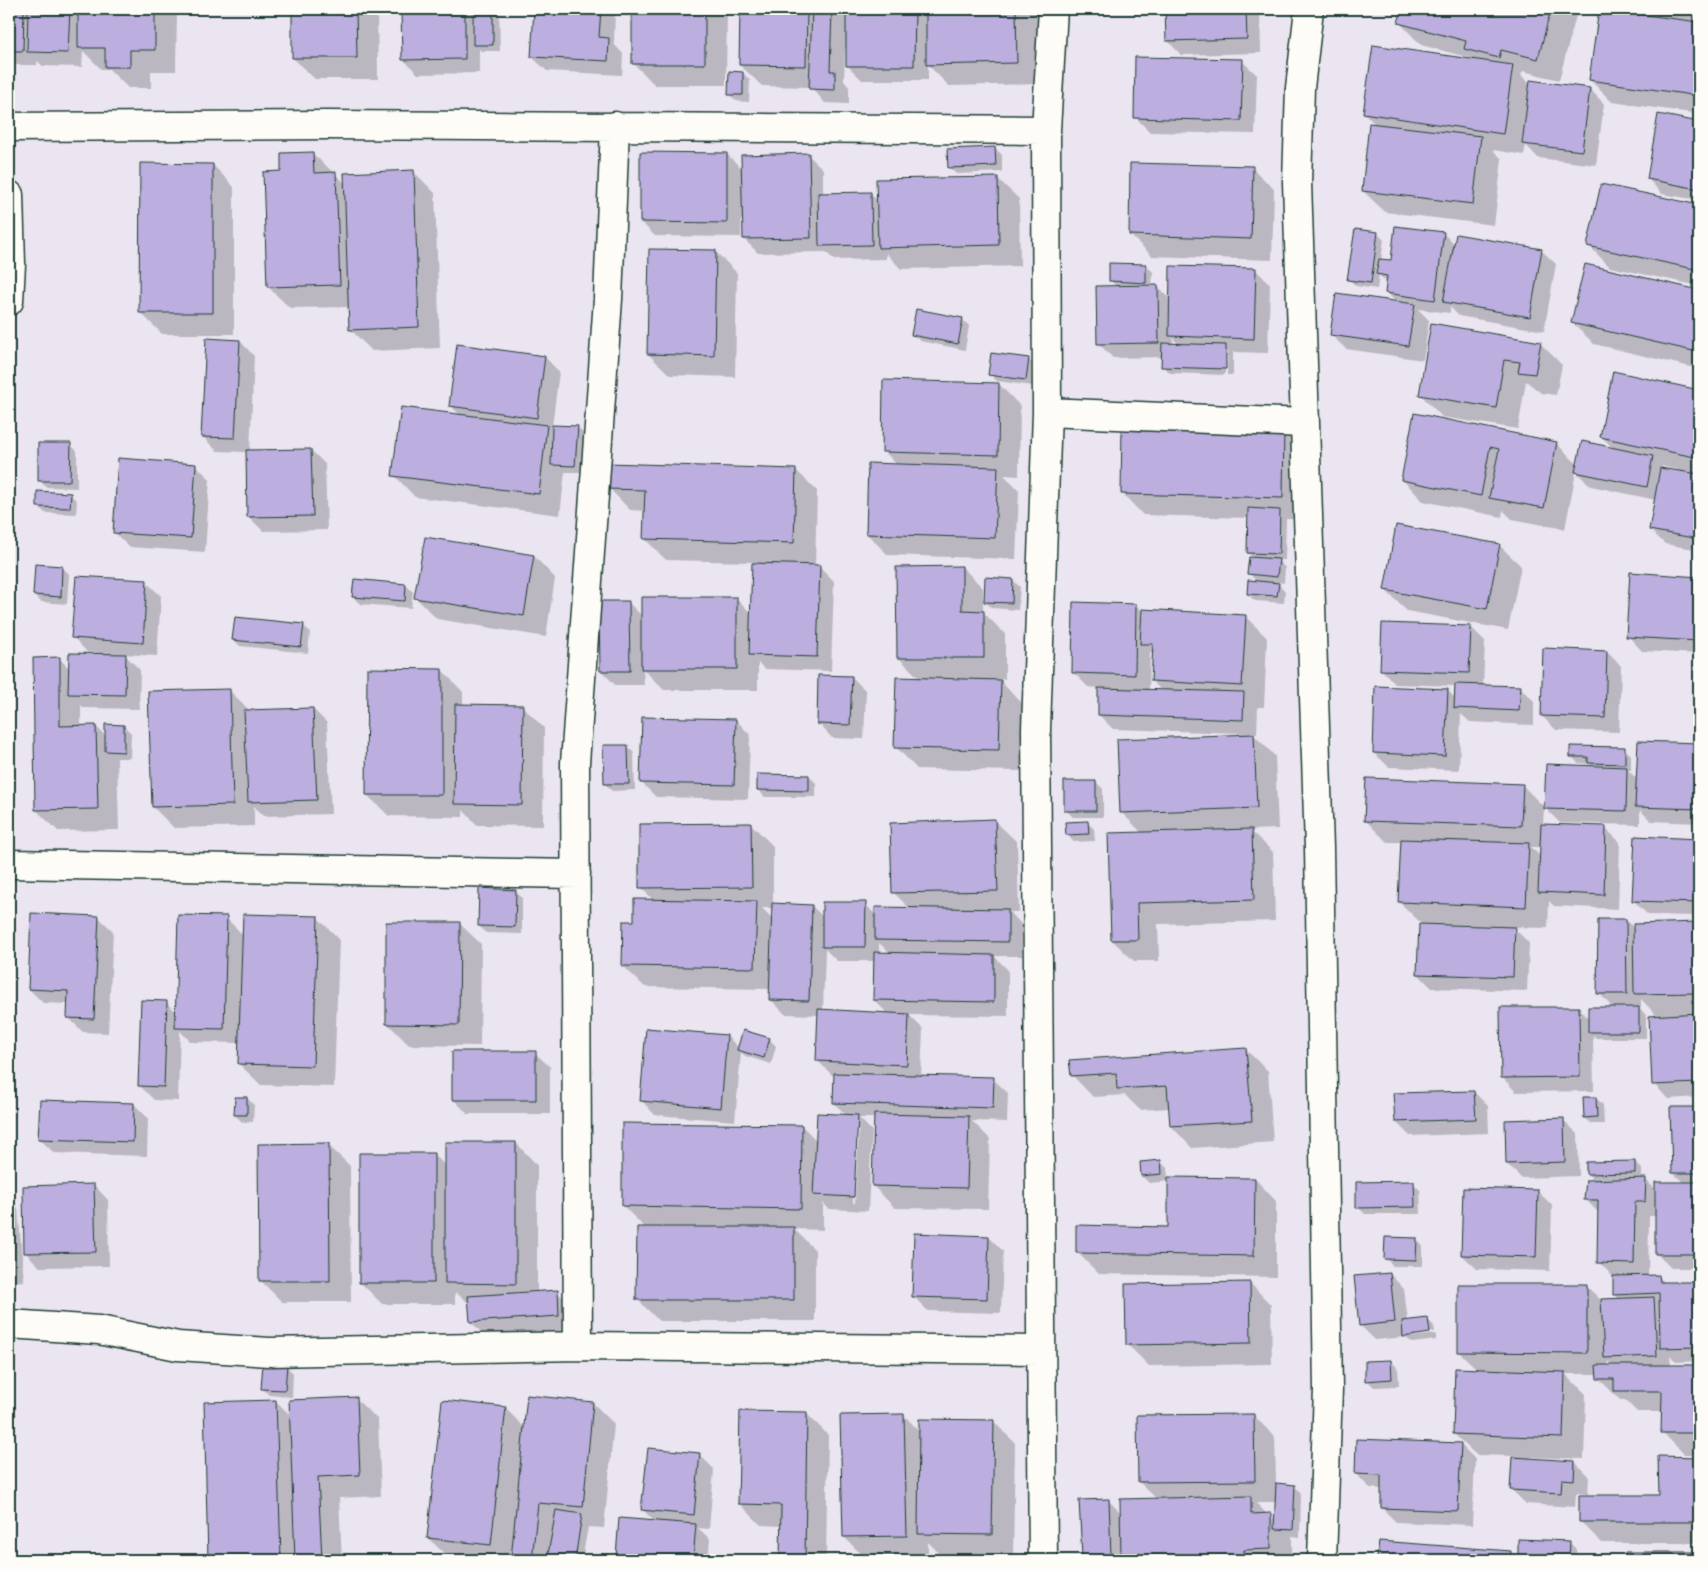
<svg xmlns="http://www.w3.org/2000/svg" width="1708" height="1569" font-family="Delius,sans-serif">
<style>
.shadow{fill:#0003;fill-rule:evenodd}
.building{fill:#bcaede;stroke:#1f3d34}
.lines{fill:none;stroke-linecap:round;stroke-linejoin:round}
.minor-casing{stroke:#1f3d34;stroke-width:31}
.minor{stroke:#fdfcf7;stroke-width:28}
</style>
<rect width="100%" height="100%" fill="#eae5f0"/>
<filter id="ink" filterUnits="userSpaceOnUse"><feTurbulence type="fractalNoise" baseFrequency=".02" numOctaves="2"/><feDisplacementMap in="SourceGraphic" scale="10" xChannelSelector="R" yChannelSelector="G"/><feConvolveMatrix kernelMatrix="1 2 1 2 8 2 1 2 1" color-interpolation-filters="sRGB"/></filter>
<g filter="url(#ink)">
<!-- shadow -->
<path class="shadow" d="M9 9H177L176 71H151V88H128L109 69H101L83 51 82 67 43 66 37 61V65H9Z
M293 9H377L378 79H315L293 58Z
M402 9H499L500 51H481L479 49V73L418 74 403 59Z
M535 9H615L614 44 623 54 622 75 547 71 532 57Z
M633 9H727L726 85H655L633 63Z
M741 9H837L847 19 848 9H1037L1038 84 949 86 928 65V80H862L847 65V48H845L844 81 849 87V104L825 103 811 87 762 86 740 65Z
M1166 9H1260L1261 53 1181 55 1167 40Z
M1403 9H1569L1576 16 1559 80 1523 71 1521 75 1531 85V82L1590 89 1604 104 1596 165 1538 158 1526 145 1524 155 1493 150 1502 159 1494 225 1385 212 1363 191 1376 125 1364 113 1478 60 1421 45 1400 23Z
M1650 9H1699V114L1612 102 1590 80 1659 18Z
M1242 61 1257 75 1255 134 1150 132 1135 117Z
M743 73 750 80 749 102 736 101 729 94Z
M1659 116 1699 123V200L1662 194 1648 179Z
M995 148 1002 155V172L956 174 949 167Z
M312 153 346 184 414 172 435 193 440 348 372 351 350 329V307L290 308 268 287 283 173Z
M727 154 742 169 808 155 823 169V194L870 193 878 201 997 178 1019 199 1020 266 901 269 886 253V259L834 260 826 252 758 253 744 239 743 219 741 220V237L655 236 641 222Z
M213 165 234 187V334H162L140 312Z
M1252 168 1274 189 1272 260 1152 256 1130 235Z
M1602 186 1699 206V286L1610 267 1589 246Z
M1377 233 1384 240 1381 260 1392 261 1444 234 1455 245 1541 250 1556 264 1544 331 1459 316 1450 307V313L1418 309 1429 320 1423 360 1346 349 1331 335 1397 303 1386 292 1387 283 1379 275 1377 289 1356 286 1349 279Z
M715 251 737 273 735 377 670 375 648 354Z
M1146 265 1153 272 1152 286H1158L1171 300 1255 269 1270 284 1268 353 1233 352V375H1227L1228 352H1225V375L1170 373 1163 366V357L1113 358 1098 343 1117 287 1111 281ZM1173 338 1179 345H1173Z
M1586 266 1699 291V369L1594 344 1573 323Z
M962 319 969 326 965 350 920 341 913 334Z
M240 341 254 356 250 451 311 450 325 464 327 530 263 531 249 517 247 452 217 451 202 436Z
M1540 343 1562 365 1556 395 1541 393 1526 381 1518 429 1442 417 1421 395Z
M458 345 545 357 559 372 552 426 577 427 584 434 582 472H565L560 515 415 497 394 475 461 416 450 405Z
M1028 359 1035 366 1033 386 997 381 990 374Z
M1614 373 1699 391V550L1665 544 1650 530 1656 500 1591 486 1576 472 1565 529 1512 519 1503 510 1502 517 1423 501 1402 479 1415 414 1556 443 1578 465 1614 449 1601 436ZM1661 466 1679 470V472L1665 470Z
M999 384 1020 406 1019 476 1004 475 1019 490 1016 559 888 555 867 534 898 466 884 451Z
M1284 430 1305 451 1304 519H1286L1285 560H1278L1285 568 1284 583 1277 582 1285 591 1284 603 1255 601 1248 594 1257 582 1249 573 1254 558 1248 553 1249 518 1143 515 1122 493Z
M70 444 77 451V488L46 487 39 480Z
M196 465 210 479 205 552 129 547 114 532Z
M796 470 817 491 815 566H819L834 581 831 671 765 669 758 663V690H664L643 669 644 685H615L601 670 629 603 642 616 737 599 751 613 753 562 666 560 644 538 645 511 630 510 609 488Z
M70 494 77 501 76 514 45 513 38 506Z
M1499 545 1521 566 1508 630 1407 611 1385 590Z
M534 556 555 578 546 637 437 619 416 598Z
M62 567 69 574 67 604 41 602 34 595Z
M962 567 983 588V599L1013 580 1020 587 1018 610 992 608 983 600V612L1005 634V679H998L1022 703 1021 771 917 769 896 747 920 679 899 658Z
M1632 574 1699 578V654L1642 651 1628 636Z
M146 582 161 596 157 656 124 654 140 670 139 709 84 708 81 705V727L96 726 106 737 124 726 131 733 130 758H117L119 830 58 831 36 810 59 658 70 669 100 655V653L87 652 73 637Z
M406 585 413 592 411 608 360 604 353 597Z
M1136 605 1142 611 1245 616 1267 638 1264 707H1258L1257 734H1253L1275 756 1278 829 1250 830 1273 852 1275 921 1158 924 1159 961H1134L1112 940 1143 834 1121 812 1240 733 1113 729 1099 715 1100 688 1088 687 1074 673ZM1150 652 1154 655 1152 681 1162 691 1149 690Z
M303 625 310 632 308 653 240 646 233 639Z
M1471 627 1485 641 1483 686 1520 687 1534 701V725L1470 722 1461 714 1459 770 1389 767 1374 753 1447 690 1456 699V686L1395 684 1381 669Z
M1607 652 1621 666 1619 732 1556 730 1542 716Z
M442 670 463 692V706H522L544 728 543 826 477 825 463 810V817L389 816 367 795Z
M852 677 866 691 864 739 832 738 818 723Z
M229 690 250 711 313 709 327 723 331 814 263 816 254 806V826L174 828 153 807Z
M736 720 750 735 748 799 656 797 641 782Z
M1639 742 1699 744V823L1651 821 1640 810V825L1560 823 1545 808 1594 767 1590 764 1578 763 1571 756 1624 748 1631 755V770H1628L1638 780Z
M627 746 634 753 635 790 612 791 605 784Z
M809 776 816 783V797H765L758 790Z
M1096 782 1103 789V817H1073L1066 810Z
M1522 785 1544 807 1543 826 1605 828 1620 842 1618 909 1554 906 1549 901 1548 928 1513 927 1529 943 1527 991 1432 988 1418 974 1423 925 1399 902 1402 842H1387L1365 820ZM1531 847H1541V857Z
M995 821 1017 842 1019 912H1010L1022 925V956H994L1008 970V1016L909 1015 923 1029 921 1077 993 1079 1008 1093 1007 1122 972 1121 990 1139 988 1209 895 1208 873 1186 875 1118H859L872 1131 868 1211 829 1209 823 1203V1230L794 1229 815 1250V1321H659L638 1300 645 1228 623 1206 802 1126 817 1141 847 1116 834 1103 835 1075H832L817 1060 819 1015 785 1014 770 999V989L645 987 623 966 635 922 654 901 641 887 751 824 773 846V905L812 906 823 917 865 904 876 915 910 909 894 893ZM762 908H773L772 918ZM879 943 890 953H879ZM825 949 837 961H875L874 1000 888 1014 823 1011ZM856 1129H859L855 1203H853Z
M1087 822 1094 829 1095 841 1074 842 1067 835Z
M1636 838 1699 840V916L1648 915 1633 900Z
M515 891 522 898V934L486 933 479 926Z
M98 917 113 931 108 1033 83 1032 68 1017 69 1004 43 1003 29 989Z
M317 917 339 939 334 1087 261 1085 239 1064 240 1043 191 1042 180 1031 178 1101 154 1100 139 1085 166 1002 177 1013 226 918 243 935Z
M1626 920 1634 929V925L1699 924V1097L1668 1099 1654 1084 1658 1017 1641 999V1008H1639L1646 1015V1038H1596L1593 1035 1594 1091 1516 1092 1502 1077 1578 1008 1589 1019 1613 1008 1599 993Z
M459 923 481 944 480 1046 409 1045 387 1023Z
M727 1036 739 1048 769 1039 776 1046 771 1064 745 1056 741 1052 735 1121 655 1115 641 1100Z
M1246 1050 1268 1071 1273 1142 1192 1148 1171 1126 1170 1108 1140 1110 1125 1095 1093 1097 1072 1075Z
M535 1053 550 1067V1114H468L453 1099Z
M1474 1092 1488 1106 1489 1133 1410 1136 1396 1122Z
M247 1098 254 1105 253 1122H242L235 1115Z
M1596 1098 1603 1105 1604 1124H1592L1585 1118Z
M134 1104 148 1118 147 1156 54 1153 40 1139Z
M1672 1108H1699V1268H1671L1657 1254 1656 1216H1649L1648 1277H1659L1666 1284 1699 1283V1361L1676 1362 1670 1356 1671 1366H1699V1454H1684L1662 1432 1663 1412H1637L1625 1400H1620L1598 1378V1374H1565L1586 1394 1584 1459 1531 1457V1459L1575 1462 1589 1477 1588 1494 1576 1493 1575 1507 1526 1504 1512 1490 1514 1456 1476 1455 1454 1434 1478 1370 1459 1352 1586 1286 1601 1300H1620L1614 1294 1613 1277 1599 1262V1213L1586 1200 1595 1181 1587 1174 1635 1162 1642 1169V1179H1645L1656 1190 1684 1183 1673 1173ZM1608 1361 1613 1366H1608Z
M1563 1120 1578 1134 1579 1176 1521 1178 1507 1164Z
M516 1143 537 1165V1293L557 1292 572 1306 573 1330 485 1336 471 1322 470 1304 455 1292V1304H382L360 1282 434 1154 446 1167Z
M328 1145 350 1166 351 1302H282L260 1280Z
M1160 1161 1167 1168 1168 1178 1255 1179 1276 1201V1277L1099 1274 1078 1253 1169 1228 1170 1181 1149 1183 1142 1176Z
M1413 1183 1420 1190 1421 1214H1365L1358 1207Z
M94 1185 108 1200 109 1266 40 1267 26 1253Z
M1537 1191 1552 1205 1550 1271 1477 1269 1462 1255Z
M9 1199 18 1208 24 1281 9 1282Z
M989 1237 1003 1251 1001 1313 928 1311 914 1297Z
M1416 1239 1423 1246V1266H1393L1386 1259Z
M1390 1274 1404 1289 1408 1322 1427 1319 1434 1326 1435 1332 1409 1335V1337L1436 1334V1340L1412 1343 1405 1337 1375 1340 1360 1325Z
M1250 1283 1271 1305 1272 1364 1149 1366 1127 1344Z
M1391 1361 1398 1368 1399 1386 1374 1387 1367 1380Z
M286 1366 293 1373 292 1397 269 1395 262 1388Z
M356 1399 378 1420 381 1496 339 1498 342 1560H210L276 1401 291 1416Z
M593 1403 614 1424 604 1528 588 1527 582 1560 450 1559 428 1538 505 1408 525 1428Z
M806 1413 828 1435 826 1560H781L782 1526 761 1525 739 1503Z
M904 1415 920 1432 993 1421 1015 1443 1013 1556 941 1555 928 1542V1557L906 1558 909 1560H843V1558H865L844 1537Z
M1253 1415 1275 1437 1276 1485 1294 1486 1301 1493 1300 1537 1292 1536V1560H1087L1083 1556 1108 1500 1121 1513 1158 1500 1139 1482ZM1255 1502H1277L1276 1520 1268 1515Z
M1460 1444 1475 1459 1472 1525 1396 1522 1382 1508V1489L1370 1488 1356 1474Z
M699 1454 714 1469 709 1529 698 1528 710 1539 708 1560H622L618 1556 655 1522 643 1510Z
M1660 1458H1699V1543H1602L1581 1522 1660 1496Z
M1519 1540 1570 1543 1577 1550 1576 1560H1519Z
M1380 1543 1510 1552 1518 1560H1379Z
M1626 1553H1695L1699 1560H1626Z"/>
<!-- building -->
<path class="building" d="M9 9H24L23 51H9Z
M28 9H70L68 53 27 52Z
M78 9H155V50H130V67H105V48H78Z
M292 9H356L357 58H292Z
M401 9H465V59L402 60Z
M473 9H493V45H473Z
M534 9H601L599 37 609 38 608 61 531 57Z
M632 9H705V64H632Z
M740 9H807L806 66 739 65Z
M812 9H832L830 71H835V90L809 89Z
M846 9H915L914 66H846Z
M926 9H1016L1017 63 926 65Z
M1165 9H1246L1247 39 1166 41Z
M1402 9H1551L1538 59 1501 50 1499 58 1464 49 1466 41 1398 23Z
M1599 9 1699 22V96L1589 80Z
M1373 45 1513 65 1503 134 1363 113Z
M1135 57 1243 59 1241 121 1134 118Z
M729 71 743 72V95H728Z
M1530 80 1590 88 1582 151 1522 144Z
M1658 114 1699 122 1698 189 1647 179Z
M1369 123 1481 136 1473 204 1362 191Z
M995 147 996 166 948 168 947 149Z
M313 152 314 173 336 172 340 285 267 287 263 172 281 171V153Z
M640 152 727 153V223L640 222Z
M809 153 811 238 743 239 741 155Z
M140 163 213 164V313H139Z
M1130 163 1253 166 1251 239 1129 235Z
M414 170 419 327 349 330 344 173Z
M998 177 999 245 878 248 876 179Z
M1601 184 1699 205V270L1587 246Z
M871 192 872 245 819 246 818 193Z
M1395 226 1444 232 1435 300 1385 293 1387 276 1376 274 1379 259 1391 260Z
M1355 229 1378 232 1371 283 1347 280Z
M1456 234 1542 249 1530 317 1443 302Z
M649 249 716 250 714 356 647 354Z
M1109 263 1146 264V283L1109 281Z
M1585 264 1699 290V327L1693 351 1571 323Z
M1170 266 1256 268 1254 339 1169 336Z
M1158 285 1159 343 1097 344 1096 286Z
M1336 293 1415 304 1408 346 1330 335Z
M916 309 963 318 958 344 911 335Z
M1431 323 1541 342 1535 374 1518 372 1520 362 1504 360 1496 408 1419 395Z
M206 338 240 340 235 438 201 437Z
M1162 343 1226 345V369L1161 367Z
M457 344 545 356 537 418 449 406Z
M991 353 1029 358 1026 380 988 375Z
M1613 371 1699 390V458L1600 437Z
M883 380 999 383 998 455 882 452Z
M401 407 547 425 539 494 392 476Z
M1414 413 1557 442 1544 508 1489 498 1499 449 1490 447 1481 496 1401 480Z
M1122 424 1284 428 1283 498 1121 494Z
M552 425 578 426 575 466 551 465Z
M1582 441 1653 456 1647 487 1575 472Z
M38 443H71L70 481H38Z
M311 449 313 516 247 517 246 450Z
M118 458 196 464 191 538 113 533Z
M608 463 796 469 794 543 643 539 645 490 607 489Z
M868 463 998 467 995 538 866 534Z
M1660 468 1699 474V539L1649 530Z
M37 491 71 493 70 508 37 507Z
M1248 508 1280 510 1279 554 1247 553Z
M1396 525 1500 544 1487 609 1384 590Z
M425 537 534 555 524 616 414 598Z
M1249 557 1279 559 1277 577 1247 574Z
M752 563 820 565 817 657 749 655Z
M35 564 62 566 61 597 33 595Z
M962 566V610L984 611V658H897L896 567Z
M1630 572 1699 577V641L1626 637Z
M76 576 147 580 143 643 71 638Z
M985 577 1013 579 1012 603 984 602Z
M354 579 406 584 405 601 352 597Z
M1248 580 1279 583 1277 596 1247 594Z
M641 597H737V669H641Z
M599 601H629L630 671H600Z
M1073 602 1136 604 1135 675 1072 673Z
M1142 609 1246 615 1242 686 1151 681 1153 644H1140Z
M235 617 304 624 301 647 232 640Z
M1382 623 1471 626 1469 673 1380 670Z
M1543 648 1607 651 1605 718 1541 716Z
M69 653 126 654 125 695 68 694Z
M60 657V726L96 725 98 809 35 810 33 658Z
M367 668 442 669V795H366Z
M818 675 852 676 850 725 817 724Z
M896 677 1001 680 999 750 894 748Z
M1455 684 1521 686 1519 711 1454 708Z
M1375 686 1448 689 1445 756 1373 753Z
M1098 688 1244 692 1243 720 1098 715Z
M230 689 233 805 152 807 148 691Z
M455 704 523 705 522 805 454 804Z
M313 708 317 800 248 802 244 710Z
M642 717 736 719 734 785 640 783Z
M105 724 124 725V752L105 751Z
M1254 734 1257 808 1120 813 1117 739Z
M1638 741 1699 743V809L1635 807Z
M603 745H628L629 784H604Z
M1570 746 1625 747V764L1588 763V757H1570Z
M1546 764 1627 767 1626 811 1544 809Z
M757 774 809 775V791L757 790Z
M1366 778 1523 784 1521 826 1364 821Z
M1064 781H1096V811H1064Z
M995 819 998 891 892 893 890 823Z
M1088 821 1089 834 1066 835 1065 822Z
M751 823 752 887 639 888V824Z
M1541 824 1606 826 1604 895 1538 892Z
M1252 829 1254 900 1137 903 1138 940H1111L1108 833Z
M1635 836 1699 839V903L1632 901Z
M1401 839 1529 843 1526 907 1398 902Z
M479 888 516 890 515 927 478 926Z
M634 899 757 901 755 968 622 966 623 921H634Z
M822 902H866L865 947H822Z
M772 903 812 905 809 1001 769 1000Z
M875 907 1008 909V942L875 940Z
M31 913 99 916 94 1019 67 1018 68 991 28 989Z
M243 914 318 916 313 1066 238 1064Z
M178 915 227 916 224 1029 175 1028Z
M1598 919H1626L1627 994H1597Z
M386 922H460L459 1025 386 1024Z
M1699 922V993L1634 994 1633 924Z
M1419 924 1515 927 1513 977 1417 974Z
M874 952 994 955V1002L873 1000Z
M141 1000 167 1001 164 1087 138 1086Z
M1500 1007H1579L1580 1077 1501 1078Z
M1588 1007H1639V1032H1588Z
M818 1009 909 1014 907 1065 816 1061Z
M1699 1013V1083L1652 1085 1649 1016Z
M646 1028 727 1035 721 1108 640 1101Z
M743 1030 770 1038 764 1058 737 1050Z
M1246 1048 1252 1121 1170 1126 1167 1086 1117 1089 1116 1073 1071 1076 1069 1060Z
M452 1051H536V1100H452Z
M834 1073 994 1077 993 1108 833 1103Z
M1474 1091 1476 1119 1395 1122 1393 1093Z
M235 1097H247V1115H234Z
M1583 1097H1596L1597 1117 1584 1118Z
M40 1100 134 1103 133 1142 38 1139Z
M1670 1107H1699V1173H1672Z
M817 1113 858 1115 854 1197 813 1195Z
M874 1114 969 1116 967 1188 872 1186Z
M1564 1118 1565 1162 1506 1164 1505 1120Z
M622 1123 802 1125 801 1209 622 1206Z
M445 1142H516V1284L445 1283Z
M329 1143 330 1281H259L258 1144Z
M359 1153H434V1283H359Z
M1161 1160 1162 1174 1141 1176 1140 1162Z
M1635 1161V1173L1586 1174V1162Z
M1168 1177 1255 1178 1254 1256 1076 1253V1225L1168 1227Z
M1646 1178 1645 1202H1635L1634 1264 1597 1263 1598 1200H1584L1586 1180Z
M1414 1181 1415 1207 1356 1208V1182Z
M1655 1182H1699V1254H1655Z
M94 1184 96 1252 24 1253 23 1186Z
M1463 1188 1538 1190 1536 1257 1461 1255Z
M637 1227H794V1300H636Z
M914 1233 989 1236 987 1299 912 1297Z
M1385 1237 1417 1238 1416 1260 1384 1259Z
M1390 1273 1395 1322 1359 1326 1354 1276Z
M1659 1275 1660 1282H1699V1347L1660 1348 1659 1293 1613 1295V1276Z
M1250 1282 1251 1343 1126 1345 1125 1284Z
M1458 1284H1587V1353L1458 1352Z
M558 1290 559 1316 470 1322 468 1296Z
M1654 1297 1657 1356 1604 1358 1601 1299Z
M1428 1318 1430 1333 1403 1337 1402 1321Z
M1391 1360 1392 1379 1365 1381V1361Z
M263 1363 287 1365 285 1390 261 1389Z
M1596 1365H1699V1433H1661L1662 1391H1614V1379H1597Z
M1455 1368 1565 1372 1563 1438 1453 1434Z
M527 1395 593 1402 583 1507 538 1503 532 1560 511 1559Z
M357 1397 360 1475 318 1477 322 1560H295L289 1400Z
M276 1400 281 1558 208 1559 204 1402Z
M442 1400 506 1407 491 1545 427 1538Z
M740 1411 807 1412 805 1560H780L781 1505 738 1504Z
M904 1414 907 1536 843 1537 840 1415Z
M1254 1414 1255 1481 1138 1482 1137 1415Z
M919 1419 994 1420 992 1535 918 1534Z
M1356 1439 1461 1443 1458 1511 1381 1508V1475L1355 1474Z
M648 1448 700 1453 694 1515 641 1510Z
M1658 1456 1699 1457V1522H1579V1495H1659Z
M1512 1457 1575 1461 1574 1480 1562 1479 1561 1493 1510 1490Z
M1276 1483 1295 1485 1293 1530 1274 1529Z
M1251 1496V1514L1271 1513V1549L1244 1550 1245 1560H1121L1120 1499Z
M1109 1499 1111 1555 1082 1557 1079 1500Z
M556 1510 582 1514 575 1560H547Z
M619 1518 696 1524 693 1560 616 1556Z
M1518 1539 1570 1541 1569 1560H1518Z
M1379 1541 1511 1551 1510 1560H1377Z
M1625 1552H1695V1560H1625Z
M907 1556V1560H842V1557Z"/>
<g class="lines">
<defs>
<path id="minor" d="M1309 9 1300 88 1297 182 1319 848 1328 1389 1322 1560
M9 127 327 125 1046 130
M9 195 11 264 9 301
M1047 412 1303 423
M9 864 576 874
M9 1324 99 1330 178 1346 269 1352 578 1346 1040 1350
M578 1346 575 763 608 299 615 126
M1043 1560 1036 729 1047 412 1046 130 1053 9"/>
</defs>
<!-- minor casing -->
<use href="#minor" class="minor-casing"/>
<!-- minor -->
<use href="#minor" class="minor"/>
</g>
</g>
<!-- margin -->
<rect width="1708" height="1569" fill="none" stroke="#fdfcf7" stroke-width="30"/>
<rect x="15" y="15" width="1678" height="1539" fill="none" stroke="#1f3d34" stroke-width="2" filter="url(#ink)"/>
</svg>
